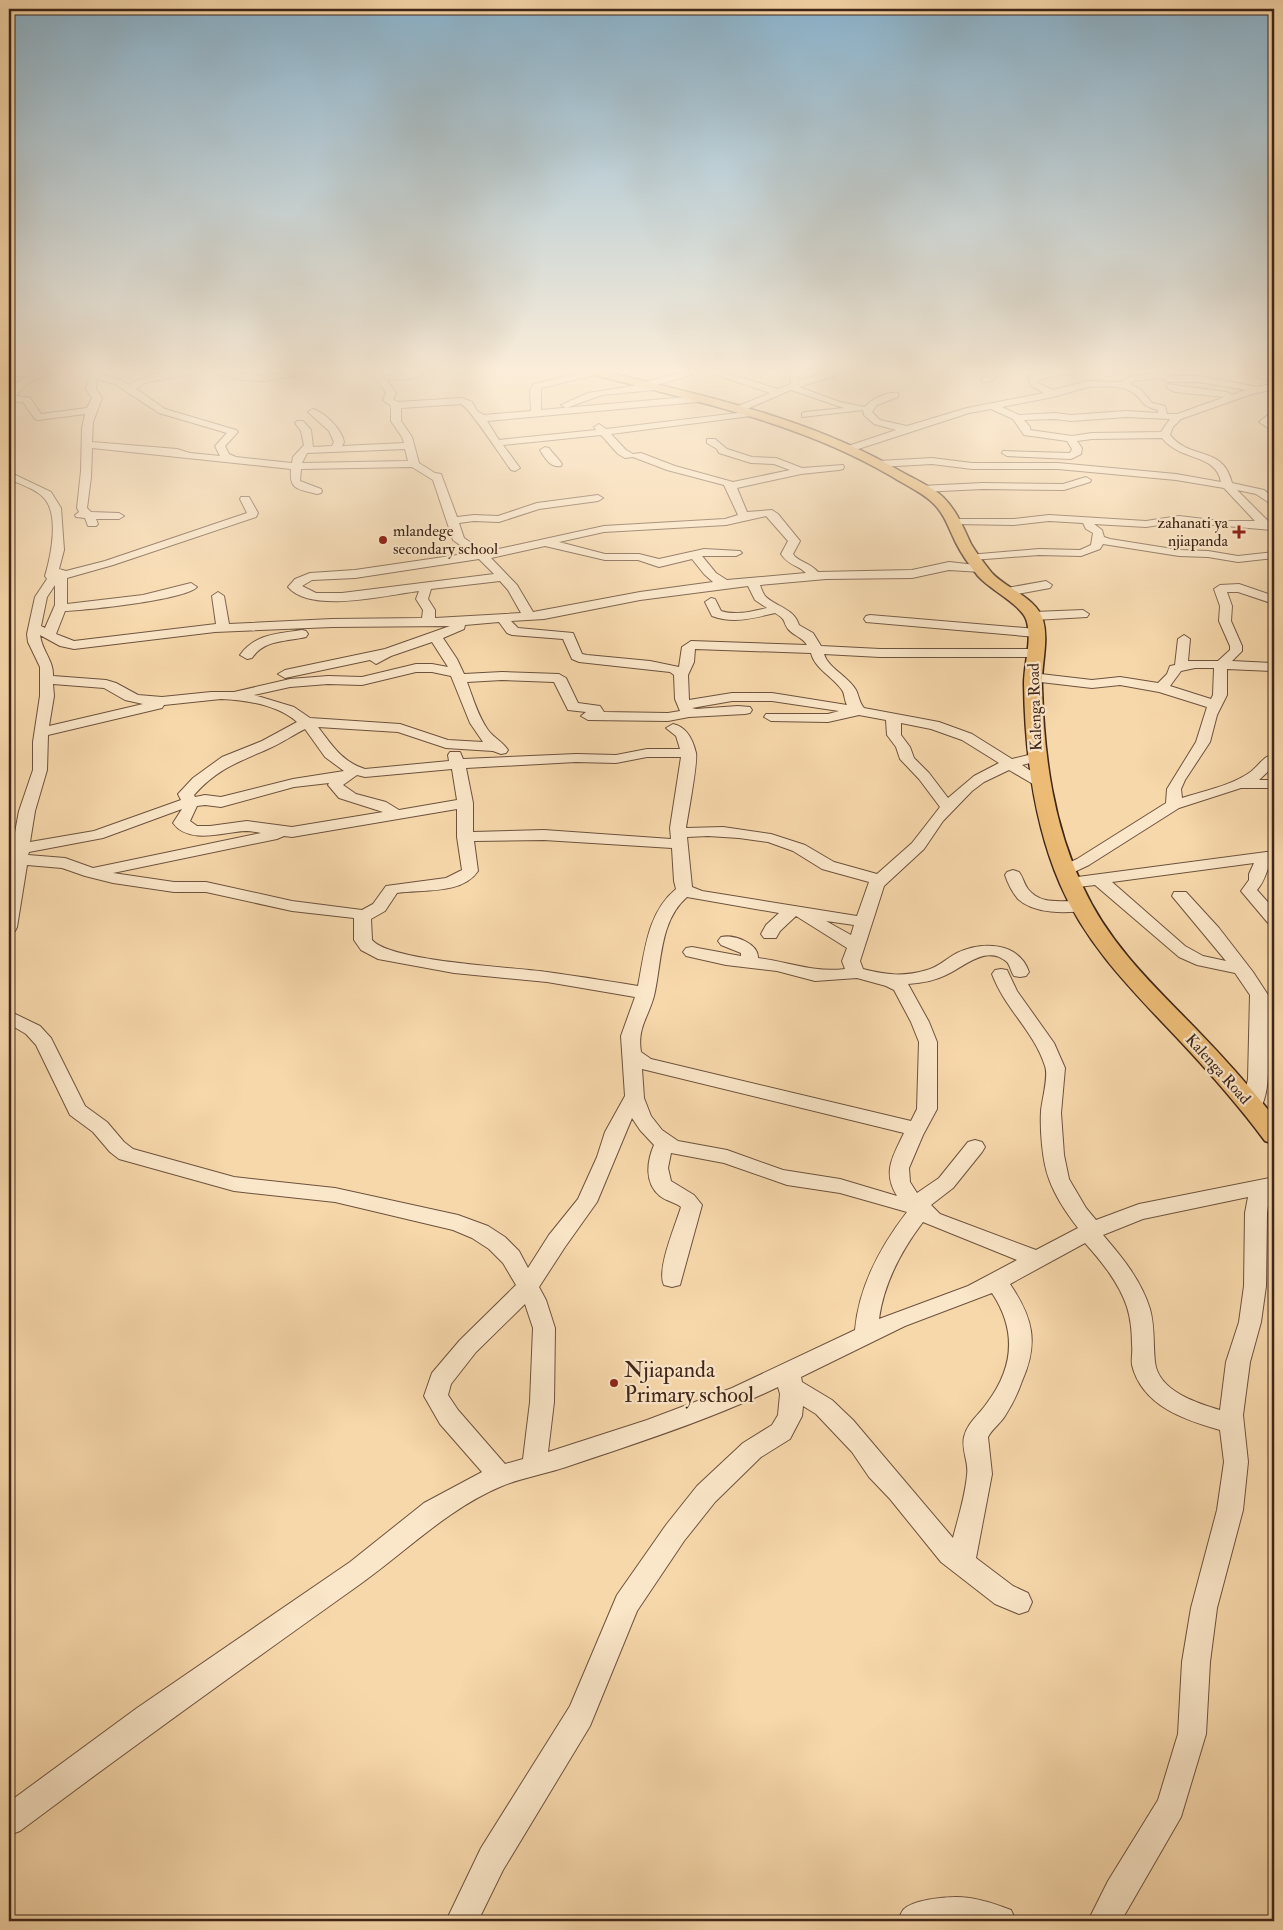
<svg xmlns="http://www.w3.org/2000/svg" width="1283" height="1930" font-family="'IM FELL Double Pica',serif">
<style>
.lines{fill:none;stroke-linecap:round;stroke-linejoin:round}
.minor-casing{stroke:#6d523d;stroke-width:2}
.major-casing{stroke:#3f2518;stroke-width:3}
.minor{fill:#fae6c8;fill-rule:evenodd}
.major{fill:#ecbc76;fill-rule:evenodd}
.poi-dot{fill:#8f2418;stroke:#fae6c8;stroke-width:2}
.labels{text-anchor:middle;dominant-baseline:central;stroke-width:4.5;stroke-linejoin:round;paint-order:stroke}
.far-poi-label{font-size:16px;fill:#3f2518;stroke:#fae6c8;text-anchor:end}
.far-street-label{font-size:16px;fill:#3f2518;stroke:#fae6c8}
.near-poi-label{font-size:22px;fill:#3f2518;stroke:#fae6c8;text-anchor:start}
</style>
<rect width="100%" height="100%" fill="#f7d8ab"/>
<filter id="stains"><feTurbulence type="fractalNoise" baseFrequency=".004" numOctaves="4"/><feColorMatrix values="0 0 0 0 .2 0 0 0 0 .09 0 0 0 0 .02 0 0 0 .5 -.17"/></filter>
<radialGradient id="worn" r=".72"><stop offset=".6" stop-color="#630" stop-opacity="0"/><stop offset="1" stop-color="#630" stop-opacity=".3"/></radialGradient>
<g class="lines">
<defs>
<path id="minor" d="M39 369H77C71 374 62 373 54 374 40 375 24 384 16 396L30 398 41 414 87 408 92 398 86 389 91 369H99V374L121 380 129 385C146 373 194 366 216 369 232 371 248 377 265 375 284 374 301 369 319 369L315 372 265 381 242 380 210 373 208 370 144 383 136 389 165 409 236 430 238 432 225 446 229 454 236 457 292 463 293 457 304 445 301 431 295 423 297 421H303L311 430 313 447 332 446 334 442 329 431 308 412 313 409C325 413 342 429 344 442L342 446 404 443 402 437 391 421V406L383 400 386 393 377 380 360 369C373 369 375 374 383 375 393 377 407 374 416 371L418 369H426L423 375 408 379 387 380 396 393 393 399 398 402 462 398 472 402 477 411 484 415 531 411 530 390 534 384 597 369 600 370V374L541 388V410L698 396 703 399 698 402 487 421 499 440 596 430 594 427 599 424 606 429 754 411V415L751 416 611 434 626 450 633 454 641 453 675 466 733 482 790 470 774 464 751 463 719 453 717 449 707 443V439H715L727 449 752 457 776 458 802 468 843 465 844 467 843 469 839 470 801 474 737 488 747 512 772 510 778 514 800 541 793 554C798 562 809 562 818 572L912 570 949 562 985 566 987 568 985 570 981 572 949 570 912 578 826 579 760 585C761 588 763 593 765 596 776 607 794 608 799 625L813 633 821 646 880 649H1033L1039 653 1033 657H880L824 654C828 668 848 676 856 690 859 696 859 702 864 708L939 722 972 734 1012 759 1037 753 1042 754 1044 757 1042 760 1022 765 1050 784 1048 787H1038L1009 770 984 782 972 791 943 821 924 849 884 886 860 961 863 969C887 975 903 977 927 970 939 967 947 958 957 953 982 941 1019 942 1029 972L1026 976 1020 977 1014 976C1011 972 1010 965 1007 962 986 944 964 967 946 975 934 981 921 983 908 984L929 1022 937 1042V1109L923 1135 909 1168 910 1182 917 1193 939 1178 968 1142 975 1140 982 1142 985 1147 982 1152 953 1188 931 1205 940 1214 1036 1250 1078 1228C1067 1214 1055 1196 1049 1179 1042 1161 1040 1129 1041 1111 1042 1099 1049 1076 1045 1066 1034 1031 1005 1009 992 974L995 970 1001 969 1007 970 1017 991 1054 1043 1065 1068 1061 1113 1064 1155 1069 1179 1086 1208 1096 1220 1139 1204 1274 1177V1191L1270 1192 1267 1213 1266 1286 1261 1322 1250 1362 1243 1415 1248 1462 1243 1510 1217 1608 1210 1662 1206 1734 1181 1817 1121 1921H1088L1108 1881 1158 1800 1178 1734 1182 1662 1191 1608 1217 1510 1224 1462 1220 1430C1185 1420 1142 1406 1132 1365 1131 1359 1133 1352 1132 1345 1132 1333 1131 1320 1127 1307 1119 1283 1102 1262 1085 1243L1010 1284C1033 1318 1039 1343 1022 1381 1018 1393 1012 1405 1005 1416 1000 1424 992 1429 988 1437L992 1474 976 1558 1013 1586 1028 1593 1032 1602 1028 1611 1019 1614 995 1604 941 1562 890 1499 869 1477 852 1452 816 1414 803 1406 802 1416 790 1439 761 1457 715 1502 684 1541 637 1611 590 1726 503 1870 478 1921H446L481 1848 570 1706 617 1595 666 1525 697 1486 743 1443 772 1425 778 1415 780 1394 778 1387C710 1420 637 1443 566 1467 545 1474 521 1478 502 1486 447 1509 407 1551 359 1585 245 1666 132 1747 20 1831L9 1835V1802L137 1708 350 1562 424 1503 482 1472 440 1424 424 1396 432 1373 460 1340 516 1285 503 1263 489 1249 472 1238 453 1230 335 1202 234 1191 119 1159 110 1152 93 1132 70 1115 36 1045 26 1034 9 1024V1011L40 1026 51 1038 85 1106 107 1122 124 1142 133 1149 234 1177 335 1188 458 1215 488 1226 505 1237 519 1251 528 1268 549 1235 578 1199 597 1157 605 1132 625 1096 621 1036 635 997 547 982 454 973 378 959 361 950 354 940V918L292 911 206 892H174L113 883 85 876 62 868 27 865 17 927 15 931 9 932 10 859 19 811 33 770V742L40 696V667L28 642 27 634 35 597 47 579 45 576C51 556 60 513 43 497 36 489 19 484 9 479V472L51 492 61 508 64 550 59 569 66 571 105 561 247 513 240 499 241 497H249L258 513 256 517 113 565 67 578V604L143 595 191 583 197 587C185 600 87 610 65 611L56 634 74 641 216 624 212 596 218 592 224 596 229 624 332 619 422 618 423 610 416 599 419 591C387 595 311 614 288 587L295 579 310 573 355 570 471 553 453 540 433 480 412 467 301 469 300 481 321 489 322 491 321 493 317 494C298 489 289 490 291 469L92 448 91 477 87 508 91 512 119 513 124 516 119 519H96L98 524 96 526H88L85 518 76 517 75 515 79 512 77 508 81 471 82 428 85 414 38 420 35 419 23 402 9 401C9 388 17 382 28 376H9V370L41 371ZM97 379 115 384 159 413 227 433 215 446 220 456 190 453 177 449 92 442 93 422 102 398 96 389ZM461 404C470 408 502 458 511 470L515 471 520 468 503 445 601 435 618 454 625 458 633 457 667 470 724 485 738 515 725 519 604 526 485 552 464 538 459 523 474 521 499 522 539 509 598 501 603 498 598 495 537 503 498 516 474 515 457 517 441 474 435 473 419 463 412 437 401 421V408ZM405 449 408 461 302 463 307 453ZM766 516 788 541 781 554C790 567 797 564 806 573L727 580 716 573 702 556H736L742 553 740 551 704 549 659 559 639 554H605L559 542 604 532 726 525ZM545 546 605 560H638L659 567 692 559 704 574 713 582 640 592 533 612 517 585 491 558ZM479 559 494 574 342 593H316L302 586 312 580 355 578ZM500 581 508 590 521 613 435 618V610L428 599 431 589ZM55 585V605L45 628 41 626 47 597ZM748 586 755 600 767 608C753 611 736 616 721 611L715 599 711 598 705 602 712 616C733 624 754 618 775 613 788 621 782 621 788 629 794 636 802 637 807 645L691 641 682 647 679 667 650 661 587 655 582 654 573 633 518 628 511 621 544 619 640 600ZM499 622 507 633 512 635 563 639 572 659 579 662 670 672 674 675 675 699 680 711 668 713 604 712 600 706 578 703 566 678 559 674 502 672 464 674 457 659 443 638 464 629 465 625ZM450 626 385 649 285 670 278 674 285 678 370 660 376 664 391 656 432 642 448 667 432 664H416L362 677 328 676 290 679 234 692H211L162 697 138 695 116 683 106 680 53 676C54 661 42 651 40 635L60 646 74 649 215 632 332 627ZM695 649 811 653C815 669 832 676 842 690 845 694 844 700 847 705L772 693H732L689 700 688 675 694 662ZM416 672H432L451 676 470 723 483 742 448 740 400 724 310 718 294 707 254 695 290 687 328 684 362 685ZM502 680 554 682 568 710 586 712 581 716 588 720 668 721 689 717 745 714 750 713 752 710 750 707 738 706 696 709 692 708 732 701H772L839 711 828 714H766L764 717 771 721 828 722 859 715 886 720 887 735 896 747 900 759 919 779 940 807 912 843 877 874 834 862 805 845 771 834 723 827 686 828C688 814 698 762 696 753 693 740 687 727 673 724L666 728 676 736 680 749H647L616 755 576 754 463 759 460 752H450L448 755 449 761 365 769C342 762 332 745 318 727L398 732 446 748 493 751 501 754 506 753 508 750C503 742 494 738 488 730 478 716 473 698 467 682ZM53 684 104 688 125 700 143 704 49 726 54 696ZM221 699C246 700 278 705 297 722L262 741 222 757 193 778 178 794 181 800 94 831 30 842 35 811 47 770 48 735 162 708 164 705ZM901 723 931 729 962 740 999 763 974 776 948 798 929 773 914 758 910 747 901 735ZM305 729 325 757 344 771 293 779 221 797 205 795 195 797 194 795C218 768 239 762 270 748 282 743 293 735 305 729ZM647 757H681L670 828 671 839 544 830 473 832V803L466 768 576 762 616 763ZM452 769 457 800 399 810 386 802 356 794 343 785 357 775 365 777ZM329 783 328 785 339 798 383 812 292 827 247 821 210 826H197L190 821 197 806 205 805 221 807 294 787ZM182 809 173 823C189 845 224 832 245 831 251 831 256 832 261 833L93 868 65 858 28 855 29 852 103 838ZM457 809V837L462 870 446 878 386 886 373 904 362 910 292 901 206 882H174L113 873 277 839 284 836 292 837ZM708 836 739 838 768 842 793 851 822 869 869 882 857 916 702 891 692 887 687 837ZM544 840 672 848 674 881 676 889C647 913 645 951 638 986 608 981 577 976 547 972 514 967 391 962 372 940L371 919 385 911 397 893C422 889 462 895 478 871L474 841ZM687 897 779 913 766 925 761 934 764 938H776L780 931 796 916 847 948 842 961 845 969C813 973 789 962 758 958 759 944 735 934 721 937L718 941 721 945 741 953V956L692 947 686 948 683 952 686 956 726 965 777 971 815 981 857 978 886 986 894 990 911 1022 919 1042 917 1109 911 1121 651 1059 641 1052C637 1028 648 1018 654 996 662 963 659 921 687 897ZM826 921 854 925 851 935ZM642 1069 904 1133C893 1156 882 1172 897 1196L840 1179 783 1170 727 1150 678 1141 662 1130 651 1116 644 1098ZM632 1118 640 1130 654 1145C647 1161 644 1183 660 1196 666 1201 675 1202 681 1207 676 1224 656 1270 664 1285L672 1287 680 1285 702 1205 694 1195 671 1181 668 1168 671 1153 724 1163 787 1185 840 1193 907 1212C880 1247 859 1286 855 1330L732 1388 647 1420 548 1452 554 1402 555 1328 546 1300 539 1287 565 1247 597 1202ZM1248 1197 1245 1213 1244 1286 1239 1322 1226 1362 1220 1410C1197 1403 1158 1391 1155 1362 1153 1344 1155 1327 1150 1309 1141 1280 1122 1257 1103 1235L1143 1219ZM923 1222 1017 1260 968 1286 879 1319C884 1283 901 1251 923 1222ZM992 1293C1017 1331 1014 1367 987 1403 979 1415 967 1423 964 1437 961 1450 969 1462 967 1475 965 1497 958 1518 953 1538L853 1420 832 1400 802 1382 801 1377 905 1326ZM525 1304 533 1328 530 1402 523 1459 505 1464 458 1410 448 1395 451 1384 476 1352Z
M695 369H714L778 389 791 384V379L786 369H794L800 380 839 369H851L850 371 799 387 840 402 865 407C871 399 888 391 898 393V397L877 405 872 412 880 420 907 426 967 408 1044 393 1031 386 1028 378 1029 376 1065 369H1081L1077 372 1037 380 1038 383 1053 390 1088 381 1120 382 1129 377 1153 373 1149 369H1158L1171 376H1199L1258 387 1274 383V389L1252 394 1181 419 1173 427 1170 435C1191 461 1223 445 1232 483L1264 490 1274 498V506L1256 494 1237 490 1273 526V530L1179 522 1146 527 1094 524 1102 530 1104 537 1110 539 1179 550 1208 551 1238 556 1274 552V558L1238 562 1208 557 1179 556 1103 544 1100 549 1081 556 1039 555 972 560 968 559 966 557 968 555 1039 549 1080 550 1091 545 1093 533 1086 529 1083 523 1049 521 1014 525 955 524 949 521 951 519H1014L1049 515 1146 521 1179 516 1221 521H1255L1224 488 1176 480 1058 469H972L932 464 879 467 874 464 879 461 932 458 972 463H1058L1176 474 1221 482C1216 453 1181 462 1162 438L1092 439 1077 441 1082 448 1081 454 1071 459 1007 456 1002 453 1003 451 1070 453 1072 449 1067 441 1024 435 1013 419 991 409 969 413 849 452 844 449 845 447 896 430 874 424 864 415 863 410 802 417V413L805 412 844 408 791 390 742 411H736V407L770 393 705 371 656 385 659 387 654 390 602 395 566 408 561 405 588 393 639 385 641 383ZM1159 378 1170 382H1199L1246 390 1232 395 1227 392 1167 384V388L1175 392 1225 397 1177 414H1167L1165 406 1152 403 1140 389 1130 384 1134 381ZM1088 387C1102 387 1120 384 1132 392 1145 400 1138 405 1158 410V413L1126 411 1071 415 1055 413 1019 415 1002 407 1053 397ZM1126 417 1170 419 1161 432 1092 433 1072 436 1030 430V427L1024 420 1055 419 1071 421Z
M994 369H1002C999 377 991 384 982 382V378L991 373Z
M1252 369H1260L1263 373 1274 375V381L1257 377Z
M1274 410V418L1270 422 1274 425V432L1259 422Z
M545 447 549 448C553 454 558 458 562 464L561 466C550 468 545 458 540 450Z
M1086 477 1091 480 1090 482 1064 490 983 489 921 492 916 489 921 486 983 483 1063 484Z
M1046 581 1052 585 1050 588 1007 596 1001 592 1007 588Z
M1239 584 1274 596V604L1238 592H1227L1232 606 1231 621 1242 646V651L1232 661 1274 663V671L1227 669V695L1217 715 1210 742 1185 780 1181 789 1182 798C1203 791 1230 786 1249 773 1258 767 1263 756 1274 754V766L1259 780H1274V788H1241L1179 808 1089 865 1072 873H1060L1058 870 1060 867 1077 859 1166 803 1167 789 1196 742 1207 707 1159 692 1120 685 1092 688 1032 681 1025 677 1032 673 1092 680 1120 677 1158 683 1167 674 1170 666 1175 665 1178 639 1184 635 1190 639 1188 661H1218L1230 650V646L1219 621 1220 606 1214 589 1220 585ZM1195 668H1214L1213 695 1211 699 1170 686 1181 671Z
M1083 610 1089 614 1087 617 1034 620 1028 616 1034 612Z
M870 615 1037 629 1043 633 1037 637 866 622 864 619 866 616Z
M302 630 306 631 308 634 306 637C286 642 265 639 252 658L247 659 240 655C256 633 278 634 302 630Z
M1274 851V861H1271C1266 872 1265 881 1257 890L1274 909V924L1268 923 1241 891 1249 880V874L1254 863 1112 882 1185 946 1203 956 1226 961 1172 896 1174 892H1186L1219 928 1253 972 1268 995V1036H1274V1048H1268C1268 1068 1270 1093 1259 1111L1252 1113 1245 1111 1242 1106 1248 1079 1250 995 1235 973 1197 965 1179 957 1095 885 1070 888 1064 886 1062 883 1064 880 1070 878Z
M1013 870 1019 872C1023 877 1024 884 1028 889 1043 908 1067 898 1087 902L1089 906 1087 910C1067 914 1034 914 1018 899 1012 892 1008 884 1005 875L1007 872Z
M956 1897C975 1897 993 1903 1011 1910L1016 1921H898C899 1918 901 1913 903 1910 912 1900 943 1897 956 1897Z"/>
<path id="major" d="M577 369H595C698 395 807 416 900 471 914 479 931 486 943 497 957 511 963 527 971 544 977 554 984 563 991 572 1006 589 1036 597 1043 620 1049 641 1041 666 1042 687 1044 756 1053 824 1083 887 1109 944 1154 986 1197 1030 1224 1058 1250 1087 1274 1117V1144L1265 1141C1239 1106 1210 1073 1180 1041 1135 993 1087 947 1060 884 1033 821 1025 752 1024 684 1024 664 1032 642 1027 622 1024 606 990 590 978 576 970 566 962 555 956 543 949 529 945 515 934 504 922 492 905 485 891 476 796 420 684 399 579 371Z"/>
</defs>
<!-- minor casing -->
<use href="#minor" class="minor-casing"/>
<!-- major casing -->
<use href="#major" class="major-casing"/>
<!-- minor -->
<use href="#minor" class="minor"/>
<!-- major -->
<use href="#major" class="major"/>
</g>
<!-- sky -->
<linearGradient id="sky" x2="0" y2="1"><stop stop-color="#8ab6d2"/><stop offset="0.58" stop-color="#fbedd9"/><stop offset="1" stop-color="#fbedd9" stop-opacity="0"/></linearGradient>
<rect width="1283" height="639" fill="url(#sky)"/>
<!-- markers -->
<g class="poi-dot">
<path d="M1236.5 524.5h5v5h5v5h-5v5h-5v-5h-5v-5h5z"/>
<circle cx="383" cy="540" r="5"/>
<circle cx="614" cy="1383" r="5"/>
</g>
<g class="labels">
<!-- far-poi labels -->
<g class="far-poi-label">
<text x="1228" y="523">zahanati ya<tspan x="1228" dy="18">njiapanda</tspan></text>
<text x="393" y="531" text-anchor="start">mlandege<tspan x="393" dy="18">secondary school</tspan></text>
</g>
<!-- far-street labels -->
<g class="far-street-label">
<text transform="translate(1035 707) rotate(-92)">Kalenga Road</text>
<text transform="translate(1218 1069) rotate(48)">Kalenga Road</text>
</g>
<!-- near-poi labels -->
<g class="near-poi-label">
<text x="624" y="1370">Njiapanda<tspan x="624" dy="25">Primary school</tspan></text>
</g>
</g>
<!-- margin -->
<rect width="1283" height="1930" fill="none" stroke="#f7d8ab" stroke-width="30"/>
<rect x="10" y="10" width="1263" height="1910" fill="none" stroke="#3f2518" stroke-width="2.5"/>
<rect x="15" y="15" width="1253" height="1900" fill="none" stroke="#3f2518"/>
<rect width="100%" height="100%" filter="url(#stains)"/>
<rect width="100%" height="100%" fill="url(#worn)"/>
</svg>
